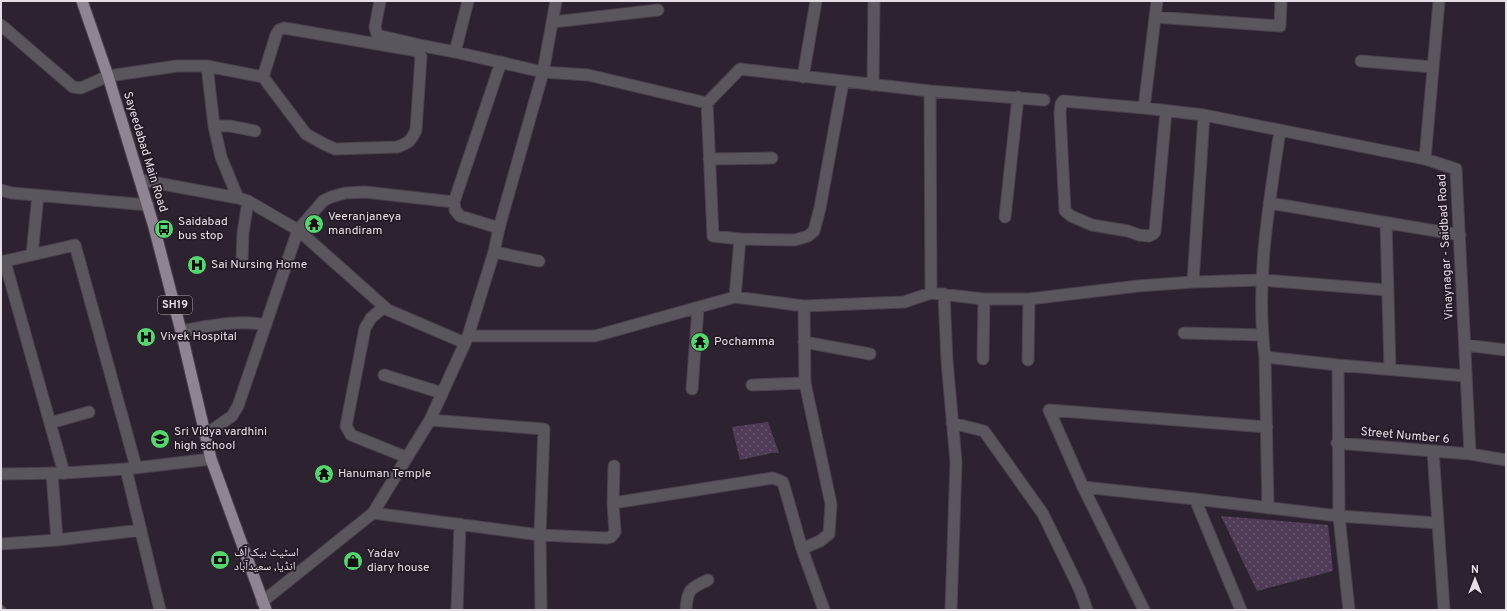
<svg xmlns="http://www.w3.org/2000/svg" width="1507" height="611" font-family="Overpass,'Noto Naskh Arabic',sans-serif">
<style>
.park{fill:url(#park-dots)}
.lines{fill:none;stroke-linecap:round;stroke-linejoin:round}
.service-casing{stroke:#4a414d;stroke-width:9}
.minor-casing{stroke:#4a414d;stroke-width:13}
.tertiary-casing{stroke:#4a414d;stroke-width:13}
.primary-casing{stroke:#4a414d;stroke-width:13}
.service{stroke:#5b565d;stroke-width:7}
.minor{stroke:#5b565d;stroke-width:11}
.tertiary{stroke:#5b565d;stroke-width:11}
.primary{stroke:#8f8492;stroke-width:11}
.labels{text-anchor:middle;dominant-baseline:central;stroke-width:3.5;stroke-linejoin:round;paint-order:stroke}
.shield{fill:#231a26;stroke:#aba3ac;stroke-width:1}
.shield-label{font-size:11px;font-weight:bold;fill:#e5dee6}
.street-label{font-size:12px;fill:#e5dee6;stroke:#231a26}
.poi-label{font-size:12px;fill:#e5dee6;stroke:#231a26;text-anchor:start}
</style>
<defs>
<pattern id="park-dots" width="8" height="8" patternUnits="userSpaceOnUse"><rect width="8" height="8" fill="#503c56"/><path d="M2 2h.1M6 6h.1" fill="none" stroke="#69586e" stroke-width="1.8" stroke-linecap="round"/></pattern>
</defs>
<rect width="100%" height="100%" fill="#2d2330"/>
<!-- park -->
<path class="park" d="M768 422 779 453H772L740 460 732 427Z
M1221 516 1328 525 1333 571 1257 591Z"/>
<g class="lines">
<defs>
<path id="service" d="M1 609 2 610"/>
<path id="minor" d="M380 1 375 27 377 35 424 46 455 52 543 72 588 75 707 103 740 69 930 91 1044 100
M1439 1 1425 159 1456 169 1470 454
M1155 17 1280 26 1281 1
M553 22 658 10
M1 25 73 87 81 88 108 76 177 66H207L263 77 306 134 324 144 335 149 397 147C409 143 411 141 416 130L421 57 418 51 284 28 279 30 276 35 263 77
M455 52 468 1
M1361 61 1433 67
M207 66 214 126 221 157 238 198
M803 77 816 1
M873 85 874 1
M930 91 931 293
M707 103 713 236 740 239 735 297
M1144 108 1157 1
M1166 111 1155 232 1153 234 1149 236 1139 235 1128 231 1092 225 1071 216 1065 211 1060 113 1061 104 1063 101 1144 108 1204 115 1425 159
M214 126H230L255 131
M709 159 772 158
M141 180 238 198 248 201 298 230 388 310 465 343 468 336H595L735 297 804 306 904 302 931 293 984 299H1029L1138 286 1193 282 1262 280 1387 290
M1 190 12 193 148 205
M454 202 501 62
M1269 203 1460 235
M1005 217 1018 97
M1386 223 1390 369
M740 239 795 240 808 236 814 231 820 208 843 82
M494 252 539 261
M32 255 38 195
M242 260 243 233 248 201
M1 262 75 245 136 467
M5 262 64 473
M1193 282 1204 115
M944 294 947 361 956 462 951 610
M384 307 371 318 365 328 346 426 351 435 406 457
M181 331C210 326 238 319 266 325
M1184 333 1262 335
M804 342 870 354
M1465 345 1506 350
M1265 357 1338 365 1466 376
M983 359 984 299
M1028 360 1029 299
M1338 365 1339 516 1349 610
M384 375 442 393
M752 385 805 383
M692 389 698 308
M430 420 544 429 540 535 541 610
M50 423 89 412
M952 423 984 431 1043 514 1080 590 1087 610
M205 435 232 416 238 406 298 230 323 201 331 197 345 193 365 192 454 202 455 210 460 216 499 228
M1337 443 1470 454 1506 460
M1433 451 1444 610
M614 466 613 503 773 478 783 482 802 549 820 541 829 534 831 504 805 383 804 306
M126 469 160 610
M52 473 57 540
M1083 487 1195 499 1339 516 1437 523
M1195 499 1241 610
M1268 508 1265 357C1255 282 1269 205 1280 130
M373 513 540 535 607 538 611 537 615 532 613 503
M1 544 57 540 141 530
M802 549 824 610
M457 610 460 524
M686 610C687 590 690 588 708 580
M1144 610 1083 487 1049 410 1267 427"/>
<path id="tertiary" d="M468 336 494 252 499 228 543 72 556 1
M1 474 64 473 126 469 211 459
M262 602 373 513 430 420 465 343"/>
<path id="primary" d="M82 1 108 76 154 227 181 331 211 459 266 610"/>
</defs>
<!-- service casing -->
<use href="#service" class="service-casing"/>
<!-- minor casing -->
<use href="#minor" class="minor-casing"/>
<!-- tertiary casing -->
<use href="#tertiary" class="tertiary-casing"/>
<!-- primary casing -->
<use href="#primary" class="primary-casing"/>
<!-- service -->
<use href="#service" class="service"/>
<!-- minor -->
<use href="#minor" class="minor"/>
<!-- tertiary -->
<use href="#tertiary" class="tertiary"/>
<!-- primary -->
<use href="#primary" class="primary"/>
</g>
<!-- icons -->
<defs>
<symbol id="temple-disc" viewBox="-11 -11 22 22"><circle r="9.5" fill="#57d570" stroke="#231a26"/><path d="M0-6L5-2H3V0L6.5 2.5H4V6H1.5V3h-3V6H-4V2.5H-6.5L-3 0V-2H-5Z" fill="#111"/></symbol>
<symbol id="bus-disc" viewBox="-11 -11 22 22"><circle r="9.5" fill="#57d570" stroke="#231a26"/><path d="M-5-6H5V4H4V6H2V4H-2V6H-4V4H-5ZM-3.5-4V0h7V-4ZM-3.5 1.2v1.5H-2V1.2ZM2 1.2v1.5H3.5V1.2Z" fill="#111"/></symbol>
<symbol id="hospital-disc" viewBox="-11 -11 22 22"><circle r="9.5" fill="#57d570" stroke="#231a26"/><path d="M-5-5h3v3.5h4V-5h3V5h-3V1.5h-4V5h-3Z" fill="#111"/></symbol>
<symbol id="school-disc" viewBox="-11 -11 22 22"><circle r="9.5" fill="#57d570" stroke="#231a26"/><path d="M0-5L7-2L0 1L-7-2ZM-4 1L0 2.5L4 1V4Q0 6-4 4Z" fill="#111"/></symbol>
<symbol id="bank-disc" viewBox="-11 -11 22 22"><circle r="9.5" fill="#57d570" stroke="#231a26"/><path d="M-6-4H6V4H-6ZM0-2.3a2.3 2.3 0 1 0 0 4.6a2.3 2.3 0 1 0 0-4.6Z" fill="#111"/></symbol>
<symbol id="shop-disc" viewBox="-11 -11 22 22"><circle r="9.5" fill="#57d570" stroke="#231a26"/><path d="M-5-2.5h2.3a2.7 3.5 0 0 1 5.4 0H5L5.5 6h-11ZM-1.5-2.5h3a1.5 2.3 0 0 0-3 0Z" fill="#111"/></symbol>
</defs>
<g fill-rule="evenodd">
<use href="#temple-disc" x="303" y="213" width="22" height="22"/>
<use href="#bus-disc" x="153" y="218" width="22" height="22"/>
<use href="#hospital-disc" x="186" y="254" width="22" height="22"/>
<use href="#hospital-disc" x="135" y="326" width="22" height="22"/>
<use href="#temple-disc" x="689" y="331" width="22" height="22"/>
<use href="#school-disc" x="149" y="428" width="22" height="22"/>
<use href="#temple-disc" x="313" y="463" width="22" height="22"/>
<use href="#bank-disc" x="209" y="549" width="22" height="22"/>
<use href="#shop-disc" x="342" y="550" width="22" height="22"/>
</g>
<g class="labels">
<!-- shield labels -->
<rect class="shield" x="158" y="296" width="34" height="18" rx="3"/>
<g class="shield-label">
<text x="175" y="305">SH19</text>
</g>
<!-- street labels -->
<g class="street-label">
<text transform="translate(145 152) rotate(73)">Sayeedabad Main Road</text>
<text transform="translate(1446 247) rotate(-93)">Vinaynagar - Saidbad Road</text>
<text transform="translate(1405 436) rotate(5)">Street Number 6</text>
</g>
<!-- poi labels -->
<g class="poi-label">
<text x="328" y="217">Veeranjaneya<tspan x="328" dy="14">mandiram</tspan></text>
<text x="178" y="222">Saidabad<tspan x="178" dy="14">bus stop</tspan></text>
<text x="211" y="265">Sai Nursing Home</text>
<text x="160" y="337">Vivek Hospital</text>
<text x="714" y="342">Pochamma</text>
<text x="174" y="432">Sri Vidya vardhini<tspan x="174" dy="14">high school</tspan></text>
<text x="338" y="474">Hanuman Temple</text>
<text x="234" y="553">اسٹیٹ بیک آف<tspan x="234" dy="14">انڈیا, سعیدآباد</tspan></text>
<text x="367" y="554">Yadav<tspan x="367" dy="14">diary house</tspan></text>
</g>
</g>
<!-- border -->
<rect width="1507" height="611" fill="none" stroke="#e5dee6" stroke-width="4"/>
<!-- north arrow -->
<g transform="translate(1475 579)" stroke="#231a26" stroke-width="3" paint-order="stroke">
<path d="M0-3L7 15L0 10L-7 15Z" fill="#e5dee6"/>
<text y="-6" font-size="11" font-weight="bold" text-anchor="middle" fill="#e5dee6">N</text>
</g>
</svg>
